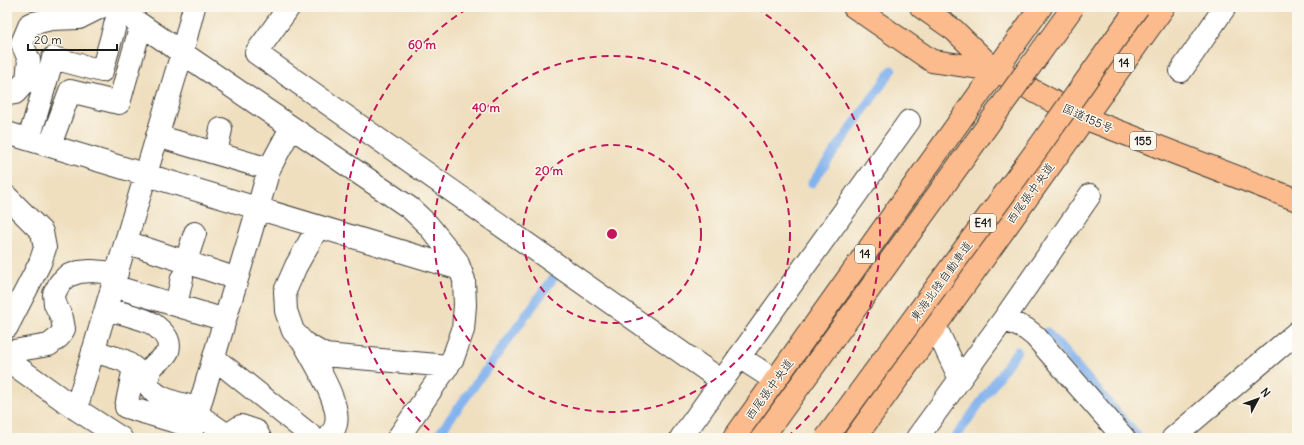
<svg xmlns="http://www.w3.org/2000/svg" width="1304" height="445" font-family="Delius,'Klee One',sans-serif">
<style>
.lines{fill:none;stroke-linecap:round;stroke-linejoin:round}
.stream{stroke:#83b3ee;stroke-width:9}
.minor-casing{stroke:#3c3934;stroke-width:24}
.major-casing{stroke:#3c3934;stroke-width:24}
.highway-casing{stroke:#3c3934;stroke-width:24}
.minor{stroke:#fff;stroke-width:22}
.major{stroke:#fbbb8c;stroke-width:22}
.highway{stroke:#fbbb8c;stroke-width:22}
.highway-bridge-casing{stroke:#3c3934;stroke-width:24;stroke-linecap:butt}
.highway-bridge{stroke:#fbbb8c;stroke-width:22}
.ring{fill:none;stroke:#c2185b;stroke-width:2;stroke-dasharray:7 5}
.labels{text-anchor:middle;dominant-baseline:central;stroke-width:3;stroke-linejoin:round;paint-order:stroke}
.shield{fill:#fbf7ec;stroke:#5f5e5a;stroke-width:1}
.shield-label{font-size:11px;font-weight:bold;fill:#1c1c1c}
.street-label{font-size:12px;fill:#1c1c1c;stroke:#fbf7ec}
.centre{fill:#c2185b;stroke:#fbf7ec;stroke-width:2}
.ring-label{font-size:12px;text-anchor:middle;font-weight:bold;fill:#c2185b;stroke:#fbf7ec;stroke-width:3;stroke-linejoin:round;paint-order:stroke}
</style>
<rect width="100%" height="100%" fill="#fbf7ec"/>
<filter id="ink" filterUnits="userSpaceOnUse"><feTurbulence type="fractalNoise" baseFrequency=".025" numOctaves="2"/><feDisplacementMap in="SourceGraphic" scale="8" xChannelSelector="R" yChannelSelector="G"/><feConvolveMatrix kernelMatrix="1 2 1 2 8 2 1 2 1" color-interpolation-filters="sRGB"/></filter>
<filter id="wash" filterUnits="userSpaceOnUse"><feTurbulence type="fractalNoise" baseFrequency=".012" numOctaves="4" result="noise"/><feDisplacementMap in="SourceGraphic" scale="16" xChannelSelector="R" yChannelSelector="G"/><feGaussianBlur stdDeviation="0.9" result="paint"/><feColorMatrix in="noise" values="0 0 0 0 0 0 0 0 0 0 0 0 0 0 0 0 0 1.4 0 .05"/><feComposite in="paint" operator="in"/></filter>
<g filter="url(#wash)">
<rect width="100%" height="100%" fill="#efdfbf"/>
<g class="lines">
<!-- stream -->
<path class="stream" d="M812 183 892 70
M1047 332 1139 438
M436 438 554 277
M955 438 1017 351"/>
</g>
</g>
<g filter="url(#ink)">
<g class="lines">
<defs>
<path id="minor" d="M115 7 410 208 428 225 457 261 464 280 465 305 463 330 453 358 398 438
M289 7 256 53 722 381
M1181 71 1225 7
M7 94 15 93 27 80 29 60 22 43 30 24 51 19 79 18 101 7
M7 133 460 269
M157 136 269 169
M29 139 53 58 102 71 119 11
M50 145 70 91 119 103 141 25
M216 153 221 129
M7 197 42 232 45 248 40 263 7 327
M318 227 296 266 285 291 286 311 293 331 304 343 325 355 448 366
M126 242 237 279
M186 261 195 233
M113 286 225 320
M176 305 182 278
M106 309C117 312 144 318 153 324 161 330 172 339 168 351 165 359 155 361 151 369 136 397 180 404 199 408
M1004 319 1026 329 1035 336 1124 438
M935 326 960 379
M304 343C314 362 341 403 336 424 335 429 331 434 329 438
M93 351 123 360 134 368 126 407 193 427
M7 352 49 345 59 337 64 329 62 318 55 304 54 294 60 283 67 276 79 272 91 271 117 273
M7 354 10 362 76 409 121 438
M739 357 775 380
M214 358 314 438
M76 409 182 53 194 7
M197 414 227 435
M190 438 258 208 269 169 291 128
M227 438V435L241 426 256 431 260 438
M681 438 909 121
M917 438 1004 319 1090 195
M1173 438 1297 332"/>
<path id="major" d="M734 438 1041 7
M855 438 1164 7"/>
<path id="highway" d="M854 7 932 61 995 70
M921 7 954 30 995 70 1084 118 1297 200"/>
</defs>
<!-- minor casing -->
<use href="#minor" class="minor-casing"/>
<!-- major casing -->
<use href="#major" class="major-casing"/>
<!-- highway casing -->
<use href="#highway" class="highway-casing"/>
<!-- minor -->
<use href="#minor" class="minor"/>
<!-- major -->
<use href="#major" class="major"/>
<!-- highway -->
<use href="#highway" class="highway"/>
<defs>
<path id="highway-bridge" d="M762 438 1073 7
M826 438 1041 144 1138 7"/>
</defs>
<!-- highway-bridge casing -->
<use href="#highway-bridge" class="highway-bridge-casing"/>
<!-- highway-bridge -->
<use href="#highway-bridge" class="highway-bridge"/>
</g>
</g>
<!-- distance rings -->
<g class="ring">
<circle cx="612" cy="234" r="89"/>
<circle cx="612" cy="234" r="178"/>
<path d="M438 438A268 268 0 0 1 468 8M756 8A268 268 0 0 1 786 438"/>
</g>
<g class="labels">
<!-- shield labels -->
<g class="shield">
<rect x="1114" y="54" width="20" height="18" rx="3"/>
<rect x="1130" y="132" width="26" height="18" rx="3"/>
<rect x="970" y="214" width="26" height="18" rx="3"/>
<rect x="855" y="245" width="20" height="18" rx="3"/>
</g>
<g class="shield-label">
<text x="1124" y="63">14</text>
<text x="1143" y="141">155</text>
<text x="983" y="223">E41</text>
<text x="865" y="254">14</text>
</g>
<!-- street labels -->
<g class="street-label">
<text transform="translate(1088 118) rotate(24)">国道155号</text>
<text transform="translate(1030 193) rotate(-54)">西尾張中央道</text>
<text transform="translate(941 281) rotate(-54)">東海北陸自動車道</text>
<text transform="translate(769 389) rotate(-54)">西尾張中央道</text>
</g>
</g>
<circle cx="612" cy="234" r="6" class="centre"/>
<g class="ring-label">
<text x="422" y="49">60 m</text>
<text x="486" y="112">40 m</text>
<text x="549" y="175">20 m</text>
</g>
<!-- margin -->
<rect width="1304" height="445" fill="none" stroke="#fbf7ec" stroke-width="24"/>
<!-- north arrow -->
<g transform="translate(1258 399) rotate(49)" stroke="#fbf7ec" stroke-width="3" paint-order="stroke">
<path d="M0-3L7 15L0 10L-7 15Z" fill="#1c1c1c"/>
<text y="-6" font-size="11" font-weight="bold" text-anchor="middle" fill="#1c1c1c">N</text>
</g>
<!-- scale -->
<path d="M28 44v6h89v-6" fill="none" stroke="#1c1c1c" stroke-width="2"/>
<text x="34" y="44" font-size="12" fill="#1c1c1c" stroke="#fbf7ec" stroke-width="3" paint-order="stroke">20 m</text>
</svg>
